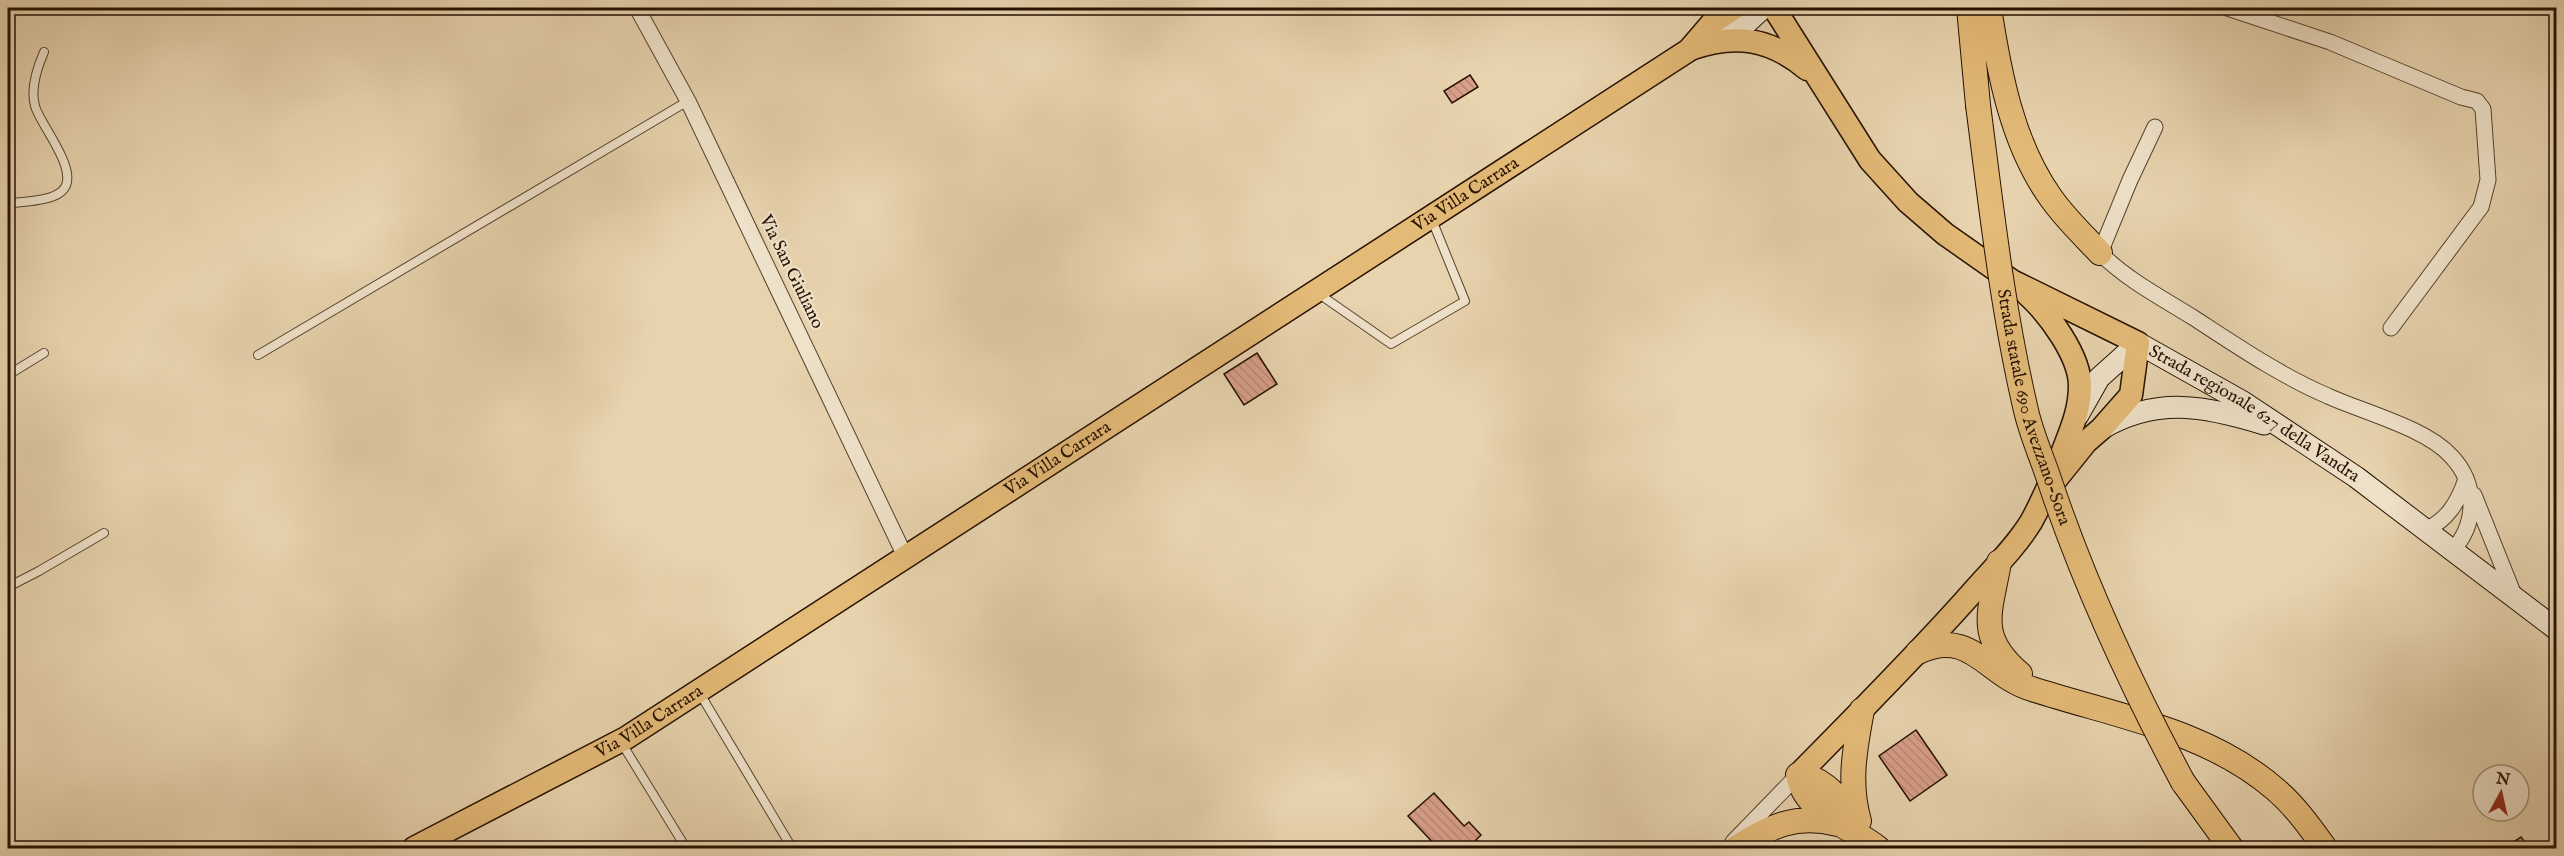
<svg xmlns="http://www.w3.org/2000/svg" width="2564" height="856" font-family="'IM FELL English',serif">
<style>
.building{fill:url(#building-back-hatch);stroke:#261102;stroke-width:1.5}
.lines{fill:none;stroke-linecap:round;stroke-linejoin:round}
.service-casing{stroke:#56422d;stroke-width:10}
.minor-casing{stroke:#56422d;stroke-width:17}
.secondary-casing{stroke:#261102;stroke-width:23}
.primary-casing{stroke:#261102;stroke-width:25}
.trunk-casing{stroke:#261102;stroke-width:26}
.service{stroke:#efe2ca;stroke-width:8}
.minor{stroke:#efe2ca;stroke-width:15}
.secondary{stroke:#efe2ca;stroke-width:21}
.primary{stroke:#e4ba77;stroke-width:22}
.trunk{stroke:#e4ba77;stroke-width:24}
.trunk-bridge-casing{stroke:#261102;stroke-width:26;stroke-linecap:butt}
.trunk-bridge{stroke:#e4ba77;stroke-width:24}
.labels{text-anchor:middle;dominant-baseline:central;stroke-width:4.5;stroke-linejoin:round;paint-order:stroke}
.street-label{font-size:18px;fill:#261102;stroke:#efe2ca}
</style>
<defs>
<pattern id="building-back-hatch" width="6" height="6" patternUnits="userSpaceOnUse" patternTransform="scale(1.5)"><rect width="6" height="6" fill="#d89f89"/><path d="M-1 5l2 2M0 0l6 6M5-1l2 2" fill="none" stroke="#b98875"/></pattern>
</defs>
<rect width="100%" height="100%" fill="#e7d3ae"/>
<filter id="stains"><feTurbulence type="fractalNoise" baseFrequency=".00333" numOctaves="4"/><feColorMatrix values="0 0 0 0 .2 0 0 0 0 .09 0 0 0 0 .02 0 0 0 .5 -.17"/></filter>
<radialGradient id="worn" r=".72"><stop offset=".6" stop-color="#630" stop-opacity="0"/><stop offset="1" stop-color="#630" stop-opacity=".3"/></radialGradient>
<!-- building -->
<path class="building" d="M1470 75 1478 87 1452 103 1444 91Z
M1257 353 1277 384 1244 405 1224 374Z
M1916 730 1947 775 1910 801 1879 756Z
M1434 793 1464 826 1469 822 1481 835 1476 840 1484 848H1438L1408 816Z
M2521 837 2529 848H2504Z"/>
<g class="lines">
<defs>
<path id="service" d="M8 204C23 201 50 202 62 191 82 173 40 125 35 106 30 88 37 68 44 52
M1319 294 1391 344 1465 301 1432 220
M258 355 688 101
M8 375 44 353
M8 587 39 571 104 533
M699 692 792 848
M621 742 686 848"/>
<path id="minor" d="M637 8 688 101 905 556
M2227 8 2330 42 2461 97 2477 101 2483 109 2488 180 2481 207 2391 328
M2155 127 2130 180 2100 253C2127 280 2162 298 2194 318 2237 346 2281 376 2328 396 2363 412 2426 428 2451 456 2477 483 2478 523 2452 551
M2474 495 2514 595
M2425 530C2448 520 2458 502 2466 479
M1733 842 1798 775"/>
<g id="secondary">
<path d="M1714 40 1741 28 1763 8"/>
<path id="s1" d="M2078 415 2099 378 2138 343 2243 402 2356 477 2556 629"/>
<path d="M2101 429C2157 396 2205 406 2264 424"/>
</g>
<g id="primary">
<path d="M1774 8 1870 160 1908 202 1945 234 2012 281 2138 343 2131 395 2101 429 2086 442 2049 488"/>
<path d="M1690 49C1735 33 1770 38 1807 69"/>
<path d="M1798 775C1856 716 1915 657 1970 595 1991 571 2015 548 2031 522 2044 499 2053 476 2063 451 2071 430 2080 410 2080 386 2080 356 2049 314 2027 294"/>
<path id="s2" d="M414 848 626 738 1689 50 1713 22 1734 8"/>
</g>
<path id="trunk" d="M1969 8 1978 105
M1989 8C1999 72 2012 144 2051 198 2065 218 2083 235 2100 253
M1999 562C1991 611 1975 636 2020 674
M1918 652C1971 627 1986 675 2032 689 2115 716 2207 730 2275 789 2295 806 2310 827 2325 848
M2183 782 2231 848
M1858 820C1841 802 1824 776 1798 775 1805 814 1852 827 1878 848
M1859 821C1848 783 1855 748 1862 710
M1736 848C1769 827 1796 813 1837 824"/>
</defs>
<!-- service casing -->
<use href="#service" class="service-casing"/>
<!-- minor casing -->
<use href="#minor" class="minor-casing"/>
<!-- secondary casing -->
<use href="#secondary" class="secondary-casing"/>
<!-- primary casing -->
<use href="#primary" class="primary-casing"/>
<!-- trunk casing -->
<use href="#trunk" class="trunk-casing"/>
<!-- service -->
<use href="#service" class="service"/>
<!-- minor -->
<use href="#minor" class="minor"/>
<!-- secondary -->
<use href="#secondary" class="secondary"/>
<!-- primary -->
<use href="#primary" class="primary"/>
<!-- trunk -->
<use href="#trunk" class="trunk"/>
<defs>
<g id="trunk-bridge">
<path id="s3" d="M1978 105C1991 205 2002 307 2025 406 2030 431 2041 455 2049 479 2084 584 2131 685 2183 782"/>
</g>
</defs>
<!-- trunk-bridge casing -->
<use href="#trunk-bridge" class="trunk-bridge-casing"/>
<!-- trunk-bridge -->
<use href="#trunk-bridge" class="trunk-bridge"/>
</g>
<g class="labels">
<!-- street labels -->
<g class="street-label">
<text stroke="none"><textPath href="#s2" startOffset="1239">Via Villa Carrara</textPath></text>
<text transform="translate(791 272) rotate(64)">Via San Giuliano</text>
<text stroke="none"><textPath href="#s3" startOffset="308">Strada statale 690 Avezzano-Sora</textPath></text>
<text stroke="none"><textPath href="#s1" startOffset="231">Strada regionale 627 della Vandra</textPath></text>
<text stroke="none"><textPath href="#s2" startOffset="753">Via Villa Carrara</textPath></text>
<text stroke="none"><textPath href="#s2" startOffset="267">Via Villa Carrara</textPath></text>
</g>
</g>
<!-- margin -->
<rect width="2564" height="856" fill="none" stroke="#e7d3ae" stroke-width="30"/>
<rect x="9" y="9" width="2546" height="838" fill="none" stroke="#261102" stroke-width="3"/>
<rect x="15" y="15" width="2534" height="826" fill="none" stroke="#261102" stroke-width="1.5"/>
<!-- north arrow -->
<g transform="translate(2501 793) rotate(8)"><circle r="28" fill="#efe2ca" stroke="#9f8e7a" stroke-width="1.5"/>
<path d="M0-4.5L10 22L0 15L-10 22Z" fill="#8f2418"/>
<text y="-9" font-size="16" font-weight="bold" text-anchor="middle" fill="#261102">N</text>
</g>
<rect width="100%" height="100%" filter="url(#stains)"/>
<rect width="100%" height="100%" fill="url(#worn)"/>
</svg>
